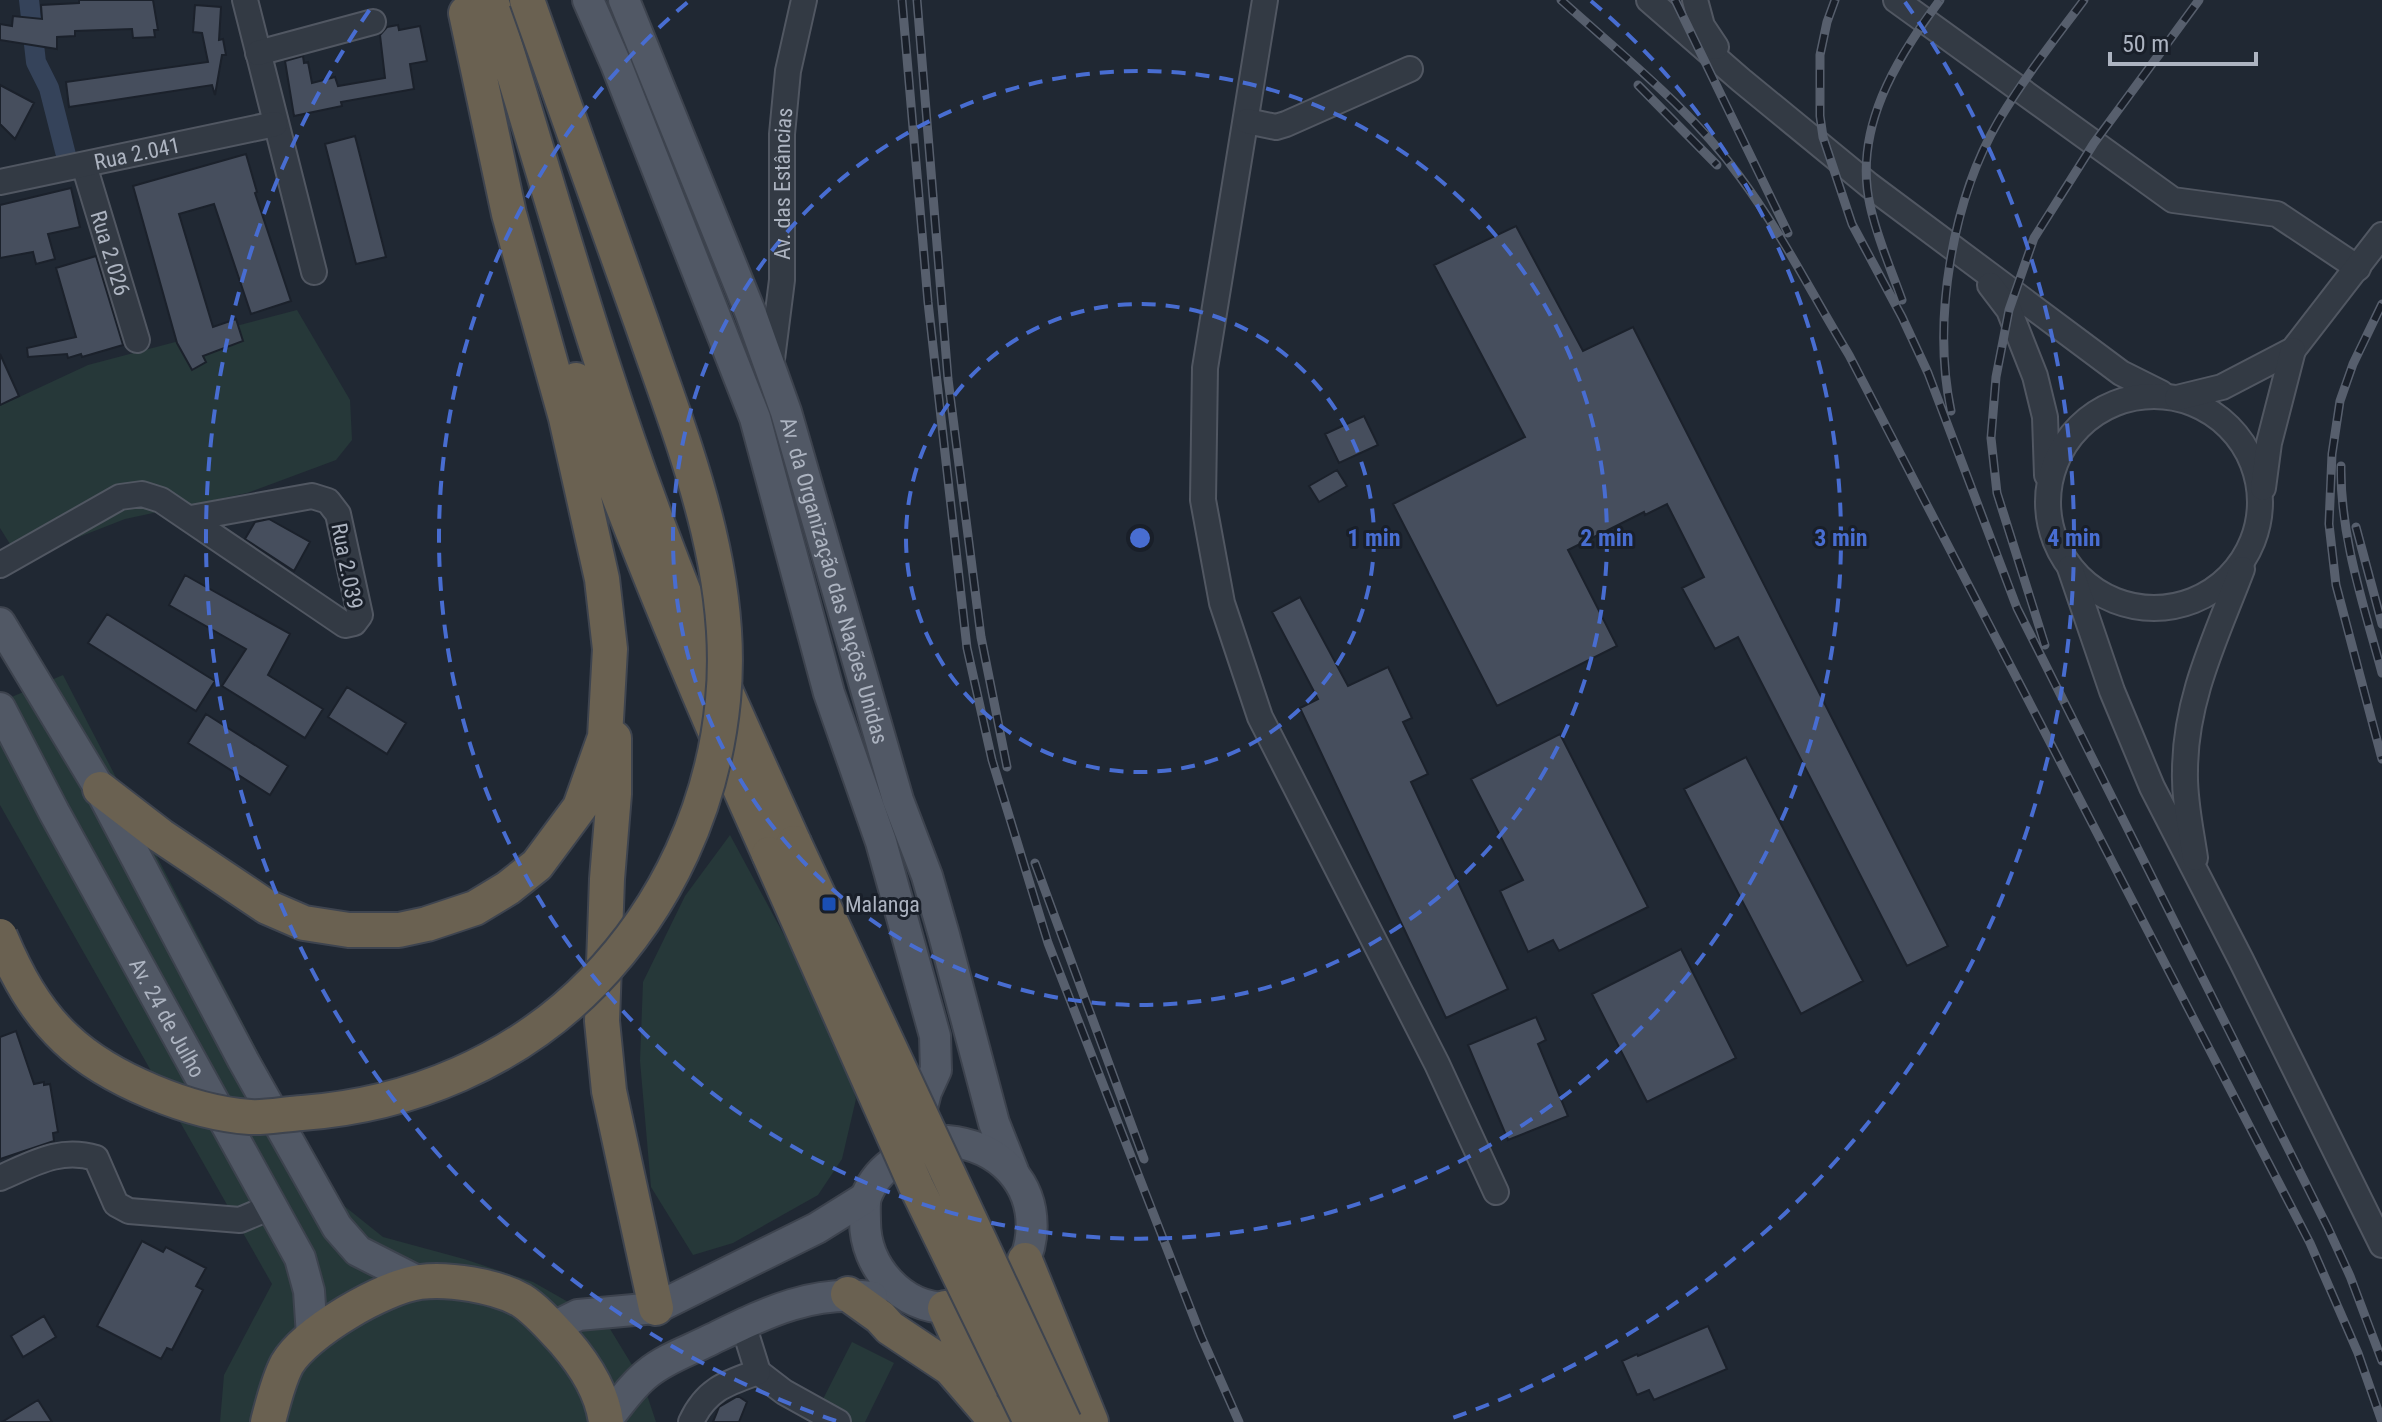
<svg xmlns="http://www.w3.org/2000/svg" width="2382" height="1422" font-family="'Roboto Condensed',sans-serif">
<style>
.green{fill:#263839}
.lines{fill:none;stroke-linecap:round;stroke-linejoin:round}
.canal{stroke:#35435a;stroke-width:20}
.building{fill:#464e5d;stroke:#1b212b;stroke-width:2}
.minor-casing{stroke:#515762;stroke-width:28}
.major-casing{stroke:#3d434e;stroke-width:34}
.highway-casing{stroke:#3e444f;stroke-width:38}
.minor{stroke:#333a44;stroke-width:24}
.major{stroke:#515865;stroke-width:30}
.highway{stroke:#6a6151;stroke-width:34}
.rail-casing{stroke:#575f6d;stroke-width:9}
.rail{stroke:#191f29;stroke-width:6;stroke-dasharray:18;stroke-linecap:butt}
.highway-bridge-casing{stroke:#3e444f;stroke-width:38;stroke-linecap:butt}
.highway-bridge{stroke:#6a6151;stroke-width:34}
.ring{fill:none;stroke:#486dd1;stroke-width:4;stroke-dasharray:14 10}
.transit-dot{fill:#1a4fb4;stroke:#191f29;stroke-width:3}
.labels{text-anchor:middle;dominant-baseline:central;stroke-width:6;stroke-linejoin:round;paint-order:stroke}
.street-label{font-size:22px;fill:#adb4c1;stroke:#191f29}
.poi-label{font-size:22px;fill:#adb4c1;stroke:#191f29;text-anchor:start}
.centre{fill:#486dd1;stroke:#191f29;stroke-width:4}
.ring-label{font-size:24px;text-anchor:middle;font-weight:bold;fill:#486dd1;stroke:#191f29;stroke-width:6;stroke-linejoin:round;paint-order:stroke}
</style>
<rect width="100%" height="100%" fill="#202833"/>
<!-- green -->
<path class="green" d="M297 310 350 400 352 440 336 460 247 493 125 519 20 560 0 528V406L88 365Z
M63 675 333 1197 383 1237 464 1259 533 1282 607 1324 643 1383 656 1422H220L224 1375 272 1284 0 805V702Z
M730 835 839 1037 856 1099 842 1159 818 1195 733 1243 693 1255 651 1187 640 1061 643 982 685 896Z
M852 1342 894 1363 865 1422H844L818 1409Z"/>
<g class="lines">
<!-- canal -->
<path class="canal" d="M29 0 36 62 49 88 68 163"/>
</g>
<!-- building -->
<path class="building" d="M79 0H153L158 30H154L155 37 133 38 132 29 75 31V36L57 37V49L0 40V24L12 26 13 16 42 19 41 5 79 3Z
M195 5 221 7 219 40 223 39 226 55H222L215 95 212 85 69 107 66 82 208 62 202 33 193 32Z
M398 25 399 30 420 26 427 61 410 64 414 89 341 102 342 106 294 116 285 61 303 56 304 63 308 62 312 83 335 77 338 86 385 78 380 35 387 27Z
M0 85 34 103 15 139 0 124Z
M355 136 386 257 356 264 325 144Z
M246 154 257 192 255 193 291 301 251 314 214 204 179 214 213 327 236 319 243 341 203 356 206 362 192 370 177 343 133 186Z
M71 188 80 227 48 234 55 259 36 264 33 252 0 258V205Z
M1516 226 1583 351 1633 327 1948 946 1907 966 1738 637 1715 649 1682 588 1704 577 1667 504 1645 515 1644 512 1568 550 1617 646 1497 706 1393 504 1525 437 1434 265Z
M96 256 123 345 82 357 81 354 68 358 67 354 28 357 27 348 76 337 56 268Z
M0 354 19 396 0 405Z
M1364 416 1378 445 1339 463 1325 434Z
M1337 470 1347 486 1319 502 1309 486Z
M269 519 310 542 294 571 245 539 255 522Z
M185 575 290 634 268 675 323 709 305 738 222 686 246 649 169 605Z
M1300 597 1348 686 1388 667 1412 718 1403 722 1428 774 1411 782 1508 989 1446 1018 1300 708 1318 699 1272 612Z
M107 614 215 681 196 711 88 643Z
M347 687 406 723 387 754 328 717Z
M206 714 288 766 270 795 188 743Z
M1560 734 1648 907 1559 951 1553 940 1528 952 1500 891 1523 880 1471 779Z
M1746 757 1863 981 1801 1014 1684 789Z
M1681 949 1736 1058 1647 1102 1592 994Z
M1536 1017 1546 1040 1538 1044 1568 1116 1508 1140 1468 1045Z
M16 1031 34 1084 44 1082V1085L50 1084 58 1132 53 1133 54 1141 0 1159V1037Z
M142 1241 163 1252 166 1247 206 1268 196 1286 203 1290 172 1350 167 1348 161 1359 97 1326Z
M44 1316 56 1337 23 1357 11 1336Z
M1708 1326 1727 1369 1654 1400 1649 1390 1637 1395 1622 1361 1637 1354 1638 1356Z
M738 1396 747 1402 739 1422H713L719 1407Z
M38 1400 52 1422H2Z"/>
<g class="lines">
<defs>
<g id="minor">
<path d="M245 0 314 272"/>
<path d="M1265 0 1205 368 1203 500 1222 603 1260 717 1437 1064 1496 1192"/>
<path d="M1649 0 1741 80 1869 185 2121 373 2161 393"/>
<path d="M1695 0 1702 26 1716 47"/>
<path d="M1896 0 2173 200 2277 214 2358 268"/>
<path d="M258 53 373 22"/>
<path d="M1247 121 1276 127 1286 124 1410 69"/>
<path id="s1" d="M84 165 137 340"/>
<path id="s2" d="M0 182 275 124"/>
<path d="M1990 285 2009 310 2035 376 2045 417 2047 475"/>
<path id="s3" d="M771 367 782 280V134L788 71 804 0"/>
<circle cx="2154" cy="502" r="106"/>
<path d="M2177 398 2222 387 2293 350 2382 235"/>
<path d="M2263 488 2269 443 2293 350"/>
<path d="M0 565 120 497 142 494 161 500 345 625 354 623 360 615 338 514 328 501 312 496 191 518"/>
<path d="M2070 568 2112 691 2152 787 2241 960 2382 1245"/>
<path d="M2195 858C2191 830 2184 800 2185 771 2185 698 2217 635 2242 569"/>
<path d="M0 1178C33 1164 59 1147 96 1158L116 1204 129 1211 240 1220 271 1207"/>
<path d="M758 1372 784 1392 838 1422"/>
<path d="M691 1422C706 1389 727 1383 758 1372L743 1324"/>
</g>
<g id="major">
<path d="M588 0 616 64 755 418 829 693 881 842 935 1036 936 1070 926 1092 917 1128"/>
<path id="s4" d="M624 0 751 314 786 412 898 800 927 876 944 935 994 1123 1013 1171"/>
<path d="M0 623 100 789 243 1060 337 1227 358 1251 419 1282"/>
<path id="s5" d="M0 708 54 812 300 1258 309 1291 312 1336"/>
<path d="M947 1141C1063 1152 1056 1304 949 1308 902 1309 865 1267 865 1221 865 1214 864 1204 866 1197 878 1164 915 1145 947 1141Z"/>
<path d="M552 1328 578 1315 656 1308 817 1228 865 1198"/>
<path d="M607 1419C620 1404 632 1385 648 1373 665 1359 688 1351 708 1341 764 1314 808 1290 872 1297"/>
</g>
<path id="highway" d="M491 0C549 185 599 373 669 554 706 652 751 747 794 843
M576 380C633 541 699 698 769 854
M614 738V794L607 879 602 1021 609 1091 656 1308
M100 789 161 836 267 907 304 923 349 930H399L427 924 475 908 508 888 537 865 580 807 605 737 610 649 602 579 566 418 509 214 466 13
M1025 1260 1091 1422
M848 1294 880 1317 890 1328 950 1368 995 1420
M945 1308 981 1389
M268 1422C273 1403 278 1381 287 1364 306 1332 383 1287 420 1282 448 1278 496 1286 521 1300 537 1310 552 1328 565 1342 585 1365 602 1391 606 1422"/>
</defs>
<!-- minor casing -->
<use href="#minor" class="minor-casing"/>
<!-- major casing -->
<use href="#major" class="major-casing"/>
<!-- highway casing -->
<use href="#highway" class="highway-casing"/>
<!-- minor -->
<use href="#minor" class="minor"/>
<!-- major -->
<use href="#major" class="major"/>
<!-- highway -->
<use href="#highway" class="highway"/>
<defs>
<path id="rail" d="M902 0 928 302 967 648 992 760 1048 943 1201 1336 1239 1422
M917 0 948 379 981 637 1007 767
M1561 0C1623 56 1691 109 1740 177 1781 232 1813 296 1849 355L2310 1243 2358 1353 2382 1422
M1675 0 1788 233
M1835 0 1827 22 1820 55V116L1823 137 1852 224 1902 317 1928 373 2017 608 2328 1228 2350 1276 2382 1361
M1638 85 1717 165
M1902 300C1891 269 1877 238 1870 205 1853 129 1896 59 1940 0
M2382 304 2353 364 2340 401 2332 454 2329 524 2336 585 2382 759
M1951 411C1932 320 1952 200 1999 120 2024 78 2055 39 2084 0
M2341 466C2340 537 2364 606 2382 673
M2356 527 2382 624
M2045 645 1997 493 1991 438 1996 377 2009 310 2034 238 2094 143 2199 0
M1035 863 1144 1159"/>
</defs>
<!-- rail casing -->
<use href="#rail" class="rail-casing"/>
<!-- rail -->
<use href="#rail" class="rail"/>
<defs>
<path id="highway-bridge" d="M794 843 1064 1422
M769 854 916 1186 1031 1422
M0 936C16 974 35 1010 66 1039 108 1079 191 1113 250 1117 267 1118 285 1114 302 1113 411 1105 516 1061 593 982 667 906 713 806 723 700 736 571 683 443 642 324 604 216 566 108 527 0"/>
</defs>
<!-- highway-bridge casing -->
<use href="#highway-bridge" class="highway-bridge-casing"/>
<!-- highway-bridge -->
<use href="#highway-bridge" class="highway-bridge"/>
</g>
<!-- distance rings -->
<g class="ring">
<circle cx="1140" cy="538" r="234"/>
<circle cx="1140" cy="538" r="467"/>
<path d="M1591 1A701 701 0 1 1 689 1"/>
<path d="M836 1421A934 934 0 0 1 375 2M1905 2A934 934 0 0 1 1444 1421"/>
</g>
<!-- markers -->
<rect class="transit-dot" x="821" y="896" width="16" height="16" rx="4"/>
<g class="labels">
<!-- street labels -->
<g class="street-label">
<text stroke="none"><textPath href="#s2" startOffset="140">Rua 2.041</textPath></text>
<text stroke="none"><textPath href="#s3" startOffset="184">Av. das Estâncias</textPath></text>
<text stroke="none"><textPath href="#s1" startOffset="92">Rua 2.026</textPath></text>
<text transform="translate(347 566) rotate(79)">Rua 2.039</text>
<text stroke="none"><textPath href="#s4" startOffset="618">Av. da Organização das Nações Unidas</textPath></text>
<text stroke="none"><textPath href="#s5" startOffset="352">Av. 24 de Julho</textPath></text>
</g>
<!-- poi labels -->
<g class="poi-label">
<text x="845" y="904">Malanga</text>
</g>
</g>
<circle cx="1140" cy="538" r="12" class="centre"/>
<g class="ring-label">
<text x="1374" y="546">1 min</text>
<text x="1607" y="546">2 min</text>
<text x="1841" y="546">3 min</text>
<text x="2074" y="546">4 min</text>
</g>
<!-- scale -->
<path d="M2110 52v12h146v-12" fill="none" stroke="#adb4c1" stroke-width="4"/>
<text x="2122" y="52" font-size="24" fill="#adb4c1" stroke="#191f29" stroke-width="6" paint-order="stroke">50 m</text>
</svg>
